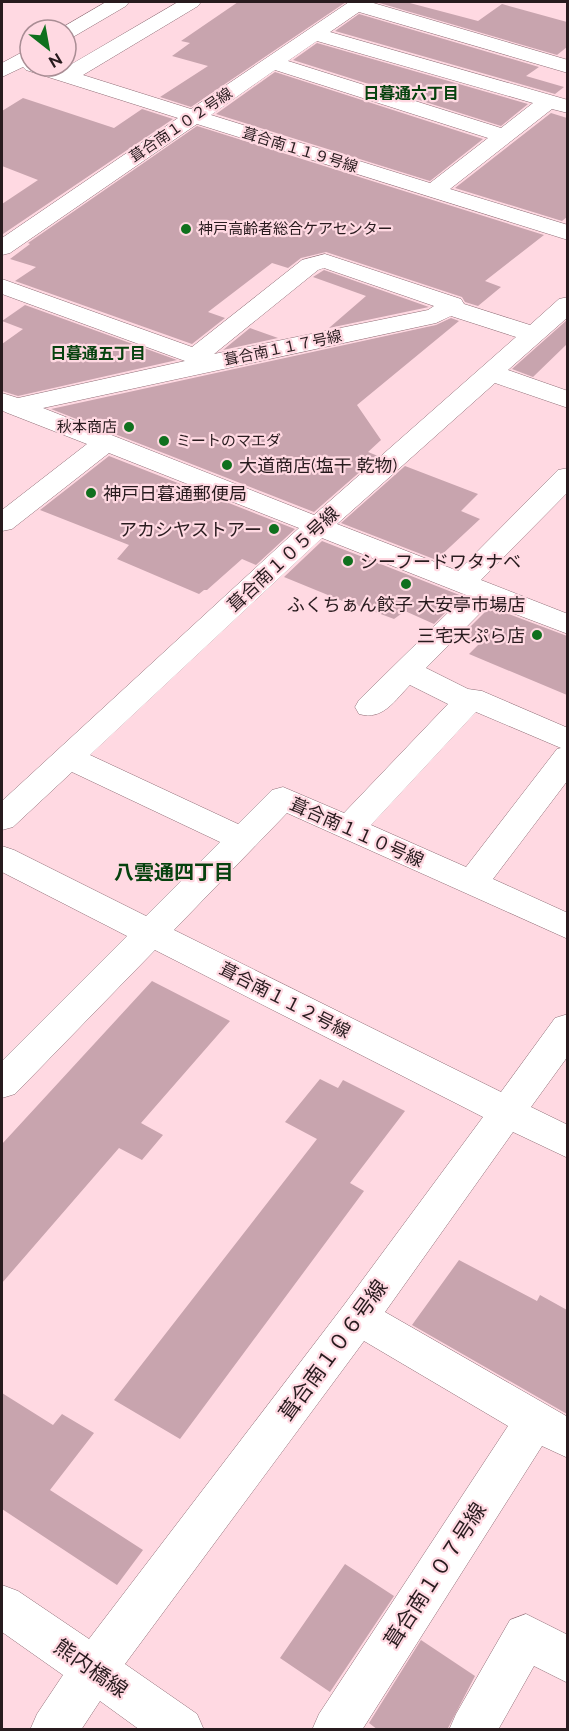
<svg xmlns="http://www.w3.org/2000/svg" width="569" height="1731" font-family="Raleway,'Noto Sans JP',sans-serif">
<style>
.building{fill:#c8a4ae}
.lines{fill:none;stroke-linecap:round;stroke-linejoin:round}
.minor-casing{stroke:#8f6d76;stroke-width:1}
.minor{fill:#fff;fill-rule:evenodd}
.poi-dot{fill:#10701e;stroke:#ffd9e2;stroke-width:2}
.labels{text-anchor:middle;dominant-baseline:central;stroke-width:4.5;stroke-linejoin:round;paint-order:stroke}
.far-street-label{font-size:15px;fill:#281b1e;stroke:#ffd9e2}
.far-poi-label{font-size:15px;fill:#281b1e;stroke:#ffd9e2;text-anchor:start}
.far-neighbourhood-label{font-size:16px;font-weight:bold;fill:#06420e;stroke:#ffd9e2}
.poi-label{font-size:18px;fill:#281b1e;stroke:#ffd9e2;text-anchor:start}
.street-label{font-size:18px;fill:#281b1e;stroke:#ffd9e2}
.neighbourhood-label{font-size:20px;font-weight:bold;fill:#06420e;stroke:#ffd9e2}
.near-street-label{font-size:21px;fill:#281b1e;stroke:#ffd9e2}
</style>
<rect width="100%" height="100%" fill="#ffd9e2"/>
<!-- building -->
<path class="building" d="M238 2H346L191 107 160 97 208 66 172 56 190 43 181 41Z
M376 2H406L478 21 502 4 567 22V47L557 55Z
M359 14 539 67 526 76 564 87 555 94 335 31Z
M317 43 528 104 501 126 293 60Z
M275 72 483 139 430 181 216 114Z
M23 98 114 128 142 109 173 119 3 234 2 204 38 180 2 166V111Z
M551 113 567 118V217L562 221 455 188Z
M197 126 544 235 485 281 501 287 478 306 465 302 462 297 326 252 301 258 288 268 272 263 208 312 225 318 192 344 15 281 36 267 10 259 30 244 28 243Z
M324 270 429 307 329 328 366 296 313 277Z
M25 305 177 360 18 396 2 391V344L23 329 2 321Z
M451 318 459 321 357 405 381 440 368 452 378 456 314 512 51 409 436 325Z
M567 320V344L533 377 512 369Z
M250 328 278 338 223 350Z
M109 456 295 529 256 565 242 559 207 590H204L199 594 117 559 129 545 40 510Z
M405 466 478 494 461 511 480 519 436 560 457 568 341 523Z
M322 541 462 596 434 624 405 611 394 619 346 601 345 602 284 577Z
M490 607 567 636V695L469 654 479 644 461 636Z
M152 981 230 1021 141 1123 163 1135 142 1160 119 1148 2 1283V1144Z
M320 1079 338 1088 343 1080 405 1111 350 1183 364 1191 180 1439 114 1400 317 1139 285 1122Z
M459 1260 537 1301 540 1295 567 1310V1414L412 1325Z
M2 1393 53 1425 62 1414 94 1433 50 1490 143 1550 117 1585 2 1509Z
M345 1564 394 1596 330 1692 280 1658Z
M421 1640 475 1676 447 1730H378L369 1723Z"/>
<g class="lines">
<defs>
<path id="minor" d="M106 2H129L126 6 73 37 66 39V30H58Z
M178 2H201L198 6 83 75 191 109 349 2H370L568 60V73L359 12 330 32 568 100V113L552 109 450 189 568 225V240L197 124 10 253 2 255V238L178 118 26 70 23 67 2 77V63L30 48V66H54L63 69ZM317 41 533 103 501 128 288 61ZM275 70 488 138 430 183 211 115Z
M325 254 461 299 464 304 530 325 559 299 568 297V317L508 370 568 391V408L495 383 337 524 458 571 558 470 568 468V492L481 580 568 614V634L489 604 426 668 468 689 482 691 568 728V780L493 879 568 913V939L287 813 174 930 501 1092 555 1018 568 1014V1056L531 1107 568 1125V1158L513 1132 385 1312 568 1417V1458L542 1446 362 1730H312L319 1714 508 1426 364 1341 125 1664 197 1714 204 1730H140L100 1701 81 1730H30L37 1714 63 1675 2 1632V1585L18 1591 89 1639 344 1305 483 1117 155 950 15 1094 2 1098V1061L127 936 2 872V846L14 850 146 916 220 842 72 772 13 827 2 830V801L299 528 109 453 12 529 2 531V510L87 444 5 412 2 410V393L18 398 185 361 2 294V279L192 347 302 260ZM324 268 434 306 428 310 214 354 318 270ZM451 316 516 337 314 515 43 408 436 323ZM322 538 466 595 359 700 355 707 359 714C383 721 395 700 410 685L448 704 344 813 283 787 272 790 238 824 90 755ZM476 712 561 748 557 749 466 867 371 825Z
M526 1614 568 1635V1683L534 1666 498 1730H449L456 1714 510 1620Z"/>
</defs>
<!-- minor casing -->
<use href="#minor" class="minor-casing"/>
<!-- minor -->
<use href="#minor" class="minor"/>
</g>
<!-- markers -->
<g class="poi-dot">
<circle cx="186" cy="229" r="6"/>
<circle cx="129" cy="427" r="6"/>
<circle cx="164" cy="441" r="6"/>
<circle cx="227" cy="465" r="6"/>
<circle cx="91" cy="493" r="6"/>
<circle cx="274" cy="529" r="6"/>
<circle cx="348" cy="561" r="6"/>
<circle cx="406" cy="584" r="6"/>
<circle cx="537" cy="635" r="6"/>
</g>
<g class="labels">
<!-- far-street labels -->
<g class="far-street-label">
<text transform="translate(181 125) rotate(-34)">葺合南１０２号線</text>
<text transform="translate(300 150) rotate(17)">葺合南１１９号線</text>
<text transform="translate(283 348) rotate(-12)">葺合南１１７号線</text>
</g>
<!-- far-poi labels -->
<g class="far-poi-label">
<text x="198" y="229">神戸高齢者総合ケアセンター</text>
<text x="117" y="427" text-anchor="end">秋本商店</text>
<text x="176" y="441">ミートのマエダ</text>
</g>
<!-- far-neighbourhood labels -->
<g class="far-neighbourhood-label">
<text x="411" y="93">日暮通六丁目</text>
<text x="98" y="353">日暮通五丁目</text>
</g>
<!-- poi labels -->
<g class="poi-label">
<text x="239" y="465">大道商店(塩干 乾物)</text>
<text x="103" y="493">神戸日暮通郵便局</text>
<text x="262" y="529" text-anchor="end">アカシヤストアー</text>
<text x="360" y="561">シーフードワタナベ</text>
<text x="406" y="604" text-anchor="middle">ふくちぁん餃子 大安亭市場店</text>
<text x="525" y="635" text-anchor="end">三宅天ぷら店</text>
</g>
<!-- street labels -->
<g class="street-label">
<text transform="translate(283 559) rotate(-43)">葺合南１０５号線</text>
<text transform="translate(357 832) rotate(24)">葺合南１１０号線</text>
<text transform="translate(285 1000) rotate(27)">葺合南１１２号線</text>
</g>
<!-- neighbourhood labels -->
<g class="neighbourhood-label">
<text x="174" y="872">八雲通四丁目</text>
</g>
<!-- near-street labels -->
<g class="near-street-label">
<text transform="translate(333 1350) rotate(-54)">葺合南１０６号線</text>
<text transform="translate(435 1575) rotate(-57)">葺合南１０７号線</text>
<text transform="translate(91 1668) rotate(35)">熊内橋線</text>
</g>
</g>
<!-- border -->
<rect width="569" height="1731" fill="none" stroke="#281b1e" stroke-width="6"/>
<!-- north arrow -->
<g transform="translate(48 48) rotate(149)"><circle r="28" fill="#ffd9e2" stroke="#a98d94" stroke-width="1.5"/>
<path d="M0-4.5L10 22L0 15L-10 22Z" fill="#10701e"/>
<text y="-9" font-size="16" font-weight="bold" text-anchor="middle" fill="#281b1e">N</text>
</g>
</svg>
